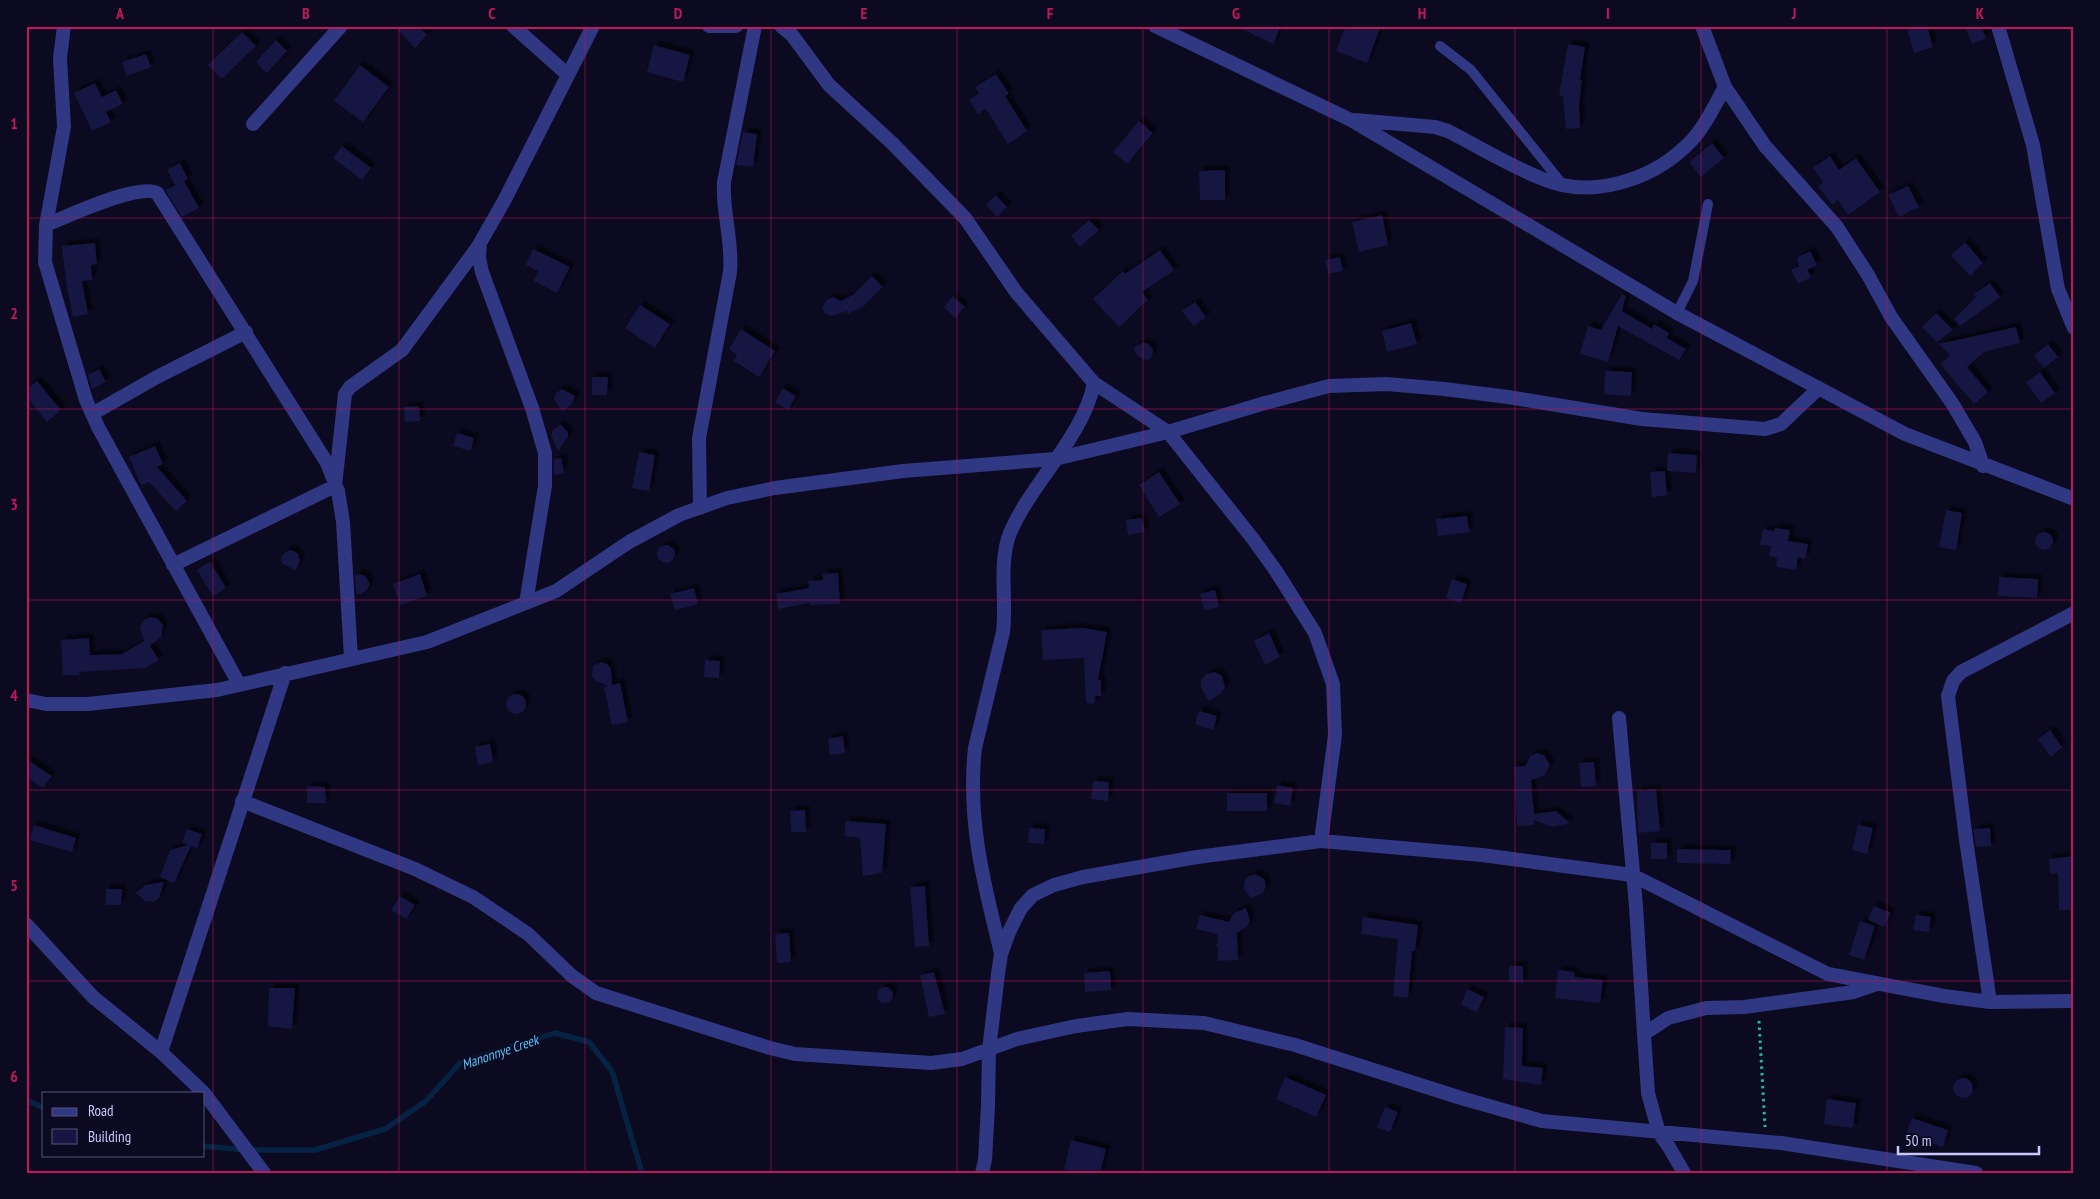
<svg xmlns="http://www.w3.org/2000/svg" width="2100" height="1199" font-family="'PT Sans Narrow',sans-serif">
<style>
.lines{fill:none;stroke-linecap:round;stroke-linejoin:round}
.stream{stroke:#062343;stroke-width:5.5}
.building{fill:#191442;filter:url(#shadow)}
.path{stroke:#21bba0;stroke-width:3;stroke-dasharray:2.5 4;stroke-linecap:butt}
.service{stroke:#303783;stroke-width:10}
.minor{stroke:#303783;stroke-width:14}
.grid{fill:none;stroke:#c2185b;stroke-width:1;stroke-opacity:0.55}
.labels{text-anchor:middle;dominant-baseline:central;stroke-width:4;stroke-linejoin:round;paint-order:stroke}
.water-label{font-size:14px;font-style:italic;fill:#57c4ff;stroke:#0b0a20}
.neatline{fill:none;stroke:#c2185b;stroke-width:2}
.grid-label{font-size:16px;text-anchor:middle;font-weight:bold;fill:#c2185b}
</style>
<defs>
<filter id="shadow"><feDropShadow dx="4.5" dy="-4.5" stdDeviation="1" flood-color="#0009"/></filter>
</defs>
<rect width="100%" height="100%" fill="#0b0a20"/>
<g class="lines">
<!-- stream -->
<path class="stream" d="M26 1100 44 1108
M204 1146 245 1150H315L385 1129 426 1101 460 1063 555 1033 589 1042 612 1071 642 1173"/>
</g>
<!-- building -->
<path class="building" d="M394 26H418L427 35 415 48Z
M1236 26H1281L1273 44Z
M1346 26H1381L1367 63 1336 51Z
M1906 26H1927L1933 47 1914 53Z
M1964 26H1981L1986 38 1972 44Z
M242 32 256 46 222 79 208 65Z
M276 40 287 51 267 73 256 62Z
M1568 44 1585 47 1580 80H1582L1579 106 1580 128 1566 129 1563 96 1559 95Z
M654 45 690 55 683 82 647 72Z
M146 54 151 67 127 76 122 62Z
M360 65 389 87 363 122 334 101Z
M996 74 1009 94 1005 96 1027 131 1008 144 986 109 978 114 969 100 979 93 975 87Z
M95 83 102 97 116 90 123 104 106 112 111 122 92 131 74 93Z
M1139 121 1153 133 1127 164 1113 152Z
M743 132 757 134 753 167 736 165Z
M1712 143 1724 158 1701 177 1689 162Z
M342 146 371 168 362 180 333 158Z
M1830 156 1839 170 1856 158 1880 192 1848 215 1838 200 1832 205 1818 186 1823 182 1813 168Z
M180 163 188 179 184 181 199 208 182 217 165 190 175 185 167 170Z
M1225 170V200H1200L1199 171Z
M1908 186 1919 207 1899 217 1888 195Z
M996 195 1007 207 997 217 986 205Z
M1382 215 1388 245 1359 252 1352 222Z
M1089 220 1099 230 1080 247 1071 236Z
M1965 242 1983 263 1970 276 1951 255Z
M95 243 97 264 91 265 92 280 82 281 88 314 73 317 66 282 62 246Z
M533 249 570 267 557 293 534 281 538 271 526 265Z
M1160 250 1174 270 1142 292 1148 300 1119 327 1093 299 1123 271 1125 274Z
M1810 251 1817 265 1807 270 1811 277 1798 284 1791 270 1799 266 1797 258Z
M1340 257 1343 271 1328 274 1325 260Z
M872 276 883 287 865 305 848 314 847 311 831 316 825 313 822 308 827 299 833 297 841 301 854 294Z
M1990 283 2000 297 1960 326 1954 319 1976 297 1974 294Z
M1622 294 1626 296 1622 311 1652 329 1654 324 1669 333 1667 338 1686 349 1679 360 1618 326 1608 362 1580 354 1588 326 1601 330Z
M953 296 965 307 955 318 944 307Z
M1195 302 1206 317 1194 326 1182 311Z
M640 305 670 324 655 348 625 328Z
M1936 313 1953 330 1937 342 1922 327Z
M1411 323 1417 344 1387 352 1382 331Z
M2016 327 2020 343 1984 352 1967 367 1988 392 1974 404 1940 364 1950 355 1939 344Z
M741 329 775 351 759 377 734 361 737 355 729 349Z
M1142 343H1147L1153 349 1152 357 1147 360 1139 357 1133 348Z
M2048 344 2058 357 2044 368 2034 355Z
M99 369 106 382 92 389 88 375Z
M1605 371 1632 372 1631 396 1604 394Z
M2040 372 2055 393 2041 403 2026 382Z
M592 377H608L607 395H592Z
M37 381 61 410 47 422 26 396V390Z
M783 388 796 396 788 410 775 402Z
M562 389 575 396 572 404 562 411 554 399 556 393Z
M419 406 420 421 405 422 404 407Z
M560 424 568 432V437L558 451 551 435 553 430Z
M457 433 474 438 471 451 453 446Z
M155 446 163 464 157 467 187 501 176 511 149 482 141 485 129 457Z
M639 452 655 455 649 491 632 488Z
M1668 453 1697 455 1696 473 1667 471Z
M561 458 564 473 554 475V459Z
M1665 471 1667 495 1652 497 1650 472Z
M1159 472 1180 504 1159 517 1139 485Z
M1946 510 1962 513 1956 550 1939 547Z
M1467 516 1469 532 1438 536 1436 519Z
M1142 518 1145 532 1128 535 1126 520Z
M1775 528 1790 530 1788 541 1808 544 1805 559 1798 557 1796 570 1776 567 1777 558 1769 556 1771 546 1760 545 1763 529 1774 531Z
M2035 541a9 9 0 1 1 18 0a9 9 0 1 1-18 0Z
M657 554a9 9 0 1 1 18 0a9 9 0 1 1-18 0Z
M288 550 294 551 298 554 300 560 296 571 282 563 281 557Z
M210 561 226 588 213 596 197 570Z
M838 573 840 604 810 605 809 603 778 609 776 594 809 588 808 581 823 580V574Z
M359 574 365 576 370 584 366 591 360 594H356L355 575Z
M420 574 427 596 400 605 393 584Z
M1999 577 2038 579 2037 598 1998 596Z
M1452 579 1467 584 1461 603 1446 598Z
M694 588 698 604 675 610 670 594Z
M1215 590 1219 607 1204 610 1200 594Z
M151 617 158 619 163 625 161 637 150 646 159 660 145 668 79 672 80 675H63L61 640 89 638 90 655 122 654 144 641 140 627 144 620Z
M1083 628 1107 632 1098 680H1101V696H1095L1094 704 1086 703 1084 658 1043 660 1041 630Z
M1269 633 1280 657 1265 665 1254 641Z
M705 660 720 661 719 678 704 677Z
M601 662 607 664 611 669 612 685 620 683 628 722 612 725 604 687 608 686 596 681 592 676 593 666Z
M1215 672 1222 676 1225 687 1221 693 1209 701 1201 688V680L1206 674Z
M506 704a10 10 0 1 1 20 0a10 10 0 1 1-20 0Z
M1199 711 1217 716 1213 730 1195 724Z
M2050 730 2062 747 2051 757 2038 739Z
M843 736 845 753 830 755 828 739Z
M490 744 493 762 478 765 475 747Z
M1537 753 1544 755 1550 765 1544 776 1531 780 1534 814 1556 811 1570 823 1552 827 1534 820V825L1517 826 1514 767 1525 766 1530 756Z
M26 759 52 776 43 788 26 777Z
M1594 762 1596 786 1581 787 1579 763Z
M1093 781 1109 782 1108 801 1091 799Z
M1277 785 1293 788 1290 806 1274 803Z
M307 786 325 787 326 803H307Z
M1656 789 1660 831 1638 833 1637 791Z
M1227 793H1267V811H1227Z
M805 810 806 832H791L790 811Z
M846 821 886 824 882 873 863 876 860 838 844 836Z
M34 825 76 838 72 852 30 840Z
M1858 825 1873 828 1867 854 1852 850Z
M1029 828 1045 829 1044 844 1028 843Z
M1990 828 1991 846 1976 847 1973 829Z
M187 829 202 834 197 848 191 846 174 883 160 877 170 850 188 845 182 843Z
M1651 843H1667V859H1651Z
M1677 849 1731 850 1730 864 1677 863Z
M2074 856V910H2059L2058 873 2050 874 2049 859Z
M1255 874 1264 879 1266 886 1263 893 1251 898 1244 889V882L1249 876Z
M164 882 159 898 154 902 145 901 136 893 145 885Z
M925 886 929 946 915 947 910 887Z
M106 889H122L121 905H105Z
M400 896 415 905 406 919 391 910Z
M1874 906 1891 913 1884 927 1868 920Z
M1246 908 1250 921 1247 926 1237 933 1238 960 1218 961V946L1214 949 1218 942 1217 934 1196 929 1200 915 1229 922 1234 913Z
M1916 915 1931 917 1929 932 1913 930Z
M1363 917 1418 925 1415 951H1412L1408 998 1393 996 1398 939 1361 934Z
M1860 921 1875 926 1864 960 1849 955Z
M789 933 791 962 777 963 775 934Z
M1509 966H1523V983L1509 982Z
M1558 970 1574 972 1575 977 1603 980 1600 1003 1555 998Z
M1110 971 1111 990 1085 992 1084 973Z
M934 972 945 1014 929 1017 920 975Z
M877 995a8 8 0 1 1 16 0a8 8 0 1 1-16 0Z
M269 988H295L292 1029 268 1026Z
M1467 989 1484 997 1477 1012 1461 1005Z
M1505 1027 1523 1028 1522 1066 1543 1068 1541 1085 1503 1079Z
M1285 1077 1326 1095 1316 1117 1276 1099Z
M1953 1088a10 10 0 1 1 20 0a10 10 0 1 1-20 0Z
M1827 1099 1856 1103 1853 1128 1824 1124Z
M1385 1107 1398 1112 1390 1132 1377 1127Z
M1912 1118 1948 1130 1943 1147 1906 1135Z
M1071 1140 1106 1149 1100 1173H1077L1064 1169Z"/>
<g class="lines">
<!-- path -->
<path class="path" d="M1759 1021 1765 1127"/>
<!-- service -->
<path class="service" d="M1440 46 1471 70 1563 185
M1677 313 1693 281 1708 204"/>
<!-- minor -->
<path class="minor" d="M64 26 60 58 64 127 46 225 45 262 86 400 98 427 239 684
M513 26 568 75
M709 26H736
M781 26 792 35 829 85 892 143 965 218 1016 292 1094 383 1168 432 1253 539 1276 571 1315 633 1333 684 1335 735 1321 841
M1155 26 1351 120 1677 313 1905 434 2074 499
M1702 26 1725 87 1765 146 1837 227 1868 275 1891 317 1952 403 1975 442 1983 466
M1998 26 2033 145 2058 289 2074 328
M1355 120 1435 127 1448 131C1479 147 1510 166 1543 179 1590 199 1649 181 1685 147 1703 131 1713 108 1725 87
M253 124 341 26
M46 225C68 216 138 183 157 193L327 463 338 491 343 522 351 658
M92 414 157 377 246 332
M700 508 699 438 730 272C733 242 722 212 724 182L755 26
M173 565 335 486 345 394 350 387 402 350 480 244
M526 603 545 486V453L532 408 482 272 479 258 480 243 504 201 593 26
M26 700 46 704H88L217 690 427 642 556 591 629 542 679 515 727 498 775 488 903 471 1055 459 1168 432 1265 403 1329 386 1387 384 1444 389 1508 397 1642 419 1765 429 1781 424 1819 388
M1619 718 1636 906 1644 1034
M242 801 415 869 473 897 528 934 572 976 596 993 770 1048 795 1054 931 1063 962 1059 1017 1039 1076 1026 1128 1019 1204 1023 1295 1045 1461 1098 1542 1121 1781 1143 1976 1173
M26 924 93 997 161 1052 204 1093
M1001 953C984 885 967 819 975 748L1003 632C1007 600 998 563 1010 533 1031 483 1084 436 1094 383
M1990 1002 1966 840 1948 696 1953 681 1961 672 2074 613
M161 1052 285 673
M204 1093 264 1173
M982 1173 985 1160 988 1105 989 1050 998 974 1001 954 1009 932 1021 908 1033 895 1054 885 1083 877 1197 857 1321 841 1482 855 1632 875 1828 974 1944 996 1990 1002 2074 1001
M1684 1173 1669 1147 1659 1133 1648 1093 1644 1034 1668 1018 1706 1008 1744 1007 1854 992 1877 984"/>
</g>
<!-- grid -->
<path class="grid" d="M213 26V1173M399 26V1173M585 26V1173M771 26V1173M957 26V1173M1143 26V1173M1329 26V1173M1515 26V1173M1701 26V1173M1887 26V1173M26 218H2074M26 409H2074M26 600H2074M26 790H2074M26 981H2074"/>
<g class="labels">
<!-- water labels -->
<g class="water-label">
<text transform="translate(500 1052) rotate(-19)">Manonnye Creek</text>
</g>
</g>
<!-- border -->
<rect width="2100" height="1199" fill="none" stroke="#0b0a20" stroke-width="55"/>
<!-- legend -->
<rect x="42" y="1092" width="162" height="65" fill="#0b0a20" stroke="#575679"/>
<rect x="52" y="1108" width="25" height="8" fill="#303783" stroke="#575679"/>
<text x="88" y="1116" font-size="15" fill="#c9c9ff">Road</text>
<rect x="52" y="1129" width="25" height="15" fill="#191442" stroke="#575679"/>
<text x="88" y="1142" font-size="15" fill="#c9c9ff">Building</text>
<!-- scale -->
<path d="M1898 1146v8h141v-8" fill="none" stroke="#c9c9ff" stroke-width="2.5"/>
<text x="1905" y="1146" font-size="15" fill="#c9c9ff" stroke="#0b0a20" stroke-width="4" paint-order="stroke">50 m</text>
<rect x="28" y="28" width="2044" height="1144" class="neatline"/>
<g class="grid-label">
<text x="120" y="19">A</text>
<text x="306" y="19">B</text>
<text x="492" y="19">C</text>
<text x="678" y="19">D</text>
<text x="864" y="19">E</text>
<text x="1050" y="19">F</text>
<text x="1236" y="19">G</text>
<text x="1422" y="19">H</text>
<text x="1608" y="19">I</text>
<text x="1794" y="19">J</text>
<text x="1980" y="19">K</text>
<text x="14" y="129">1</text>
<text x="14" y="319">2</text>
<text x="14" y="510">3</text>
<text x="14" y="701">4</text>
<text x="14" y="891">5</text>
<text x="14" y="1082">6</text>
</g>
</svg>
